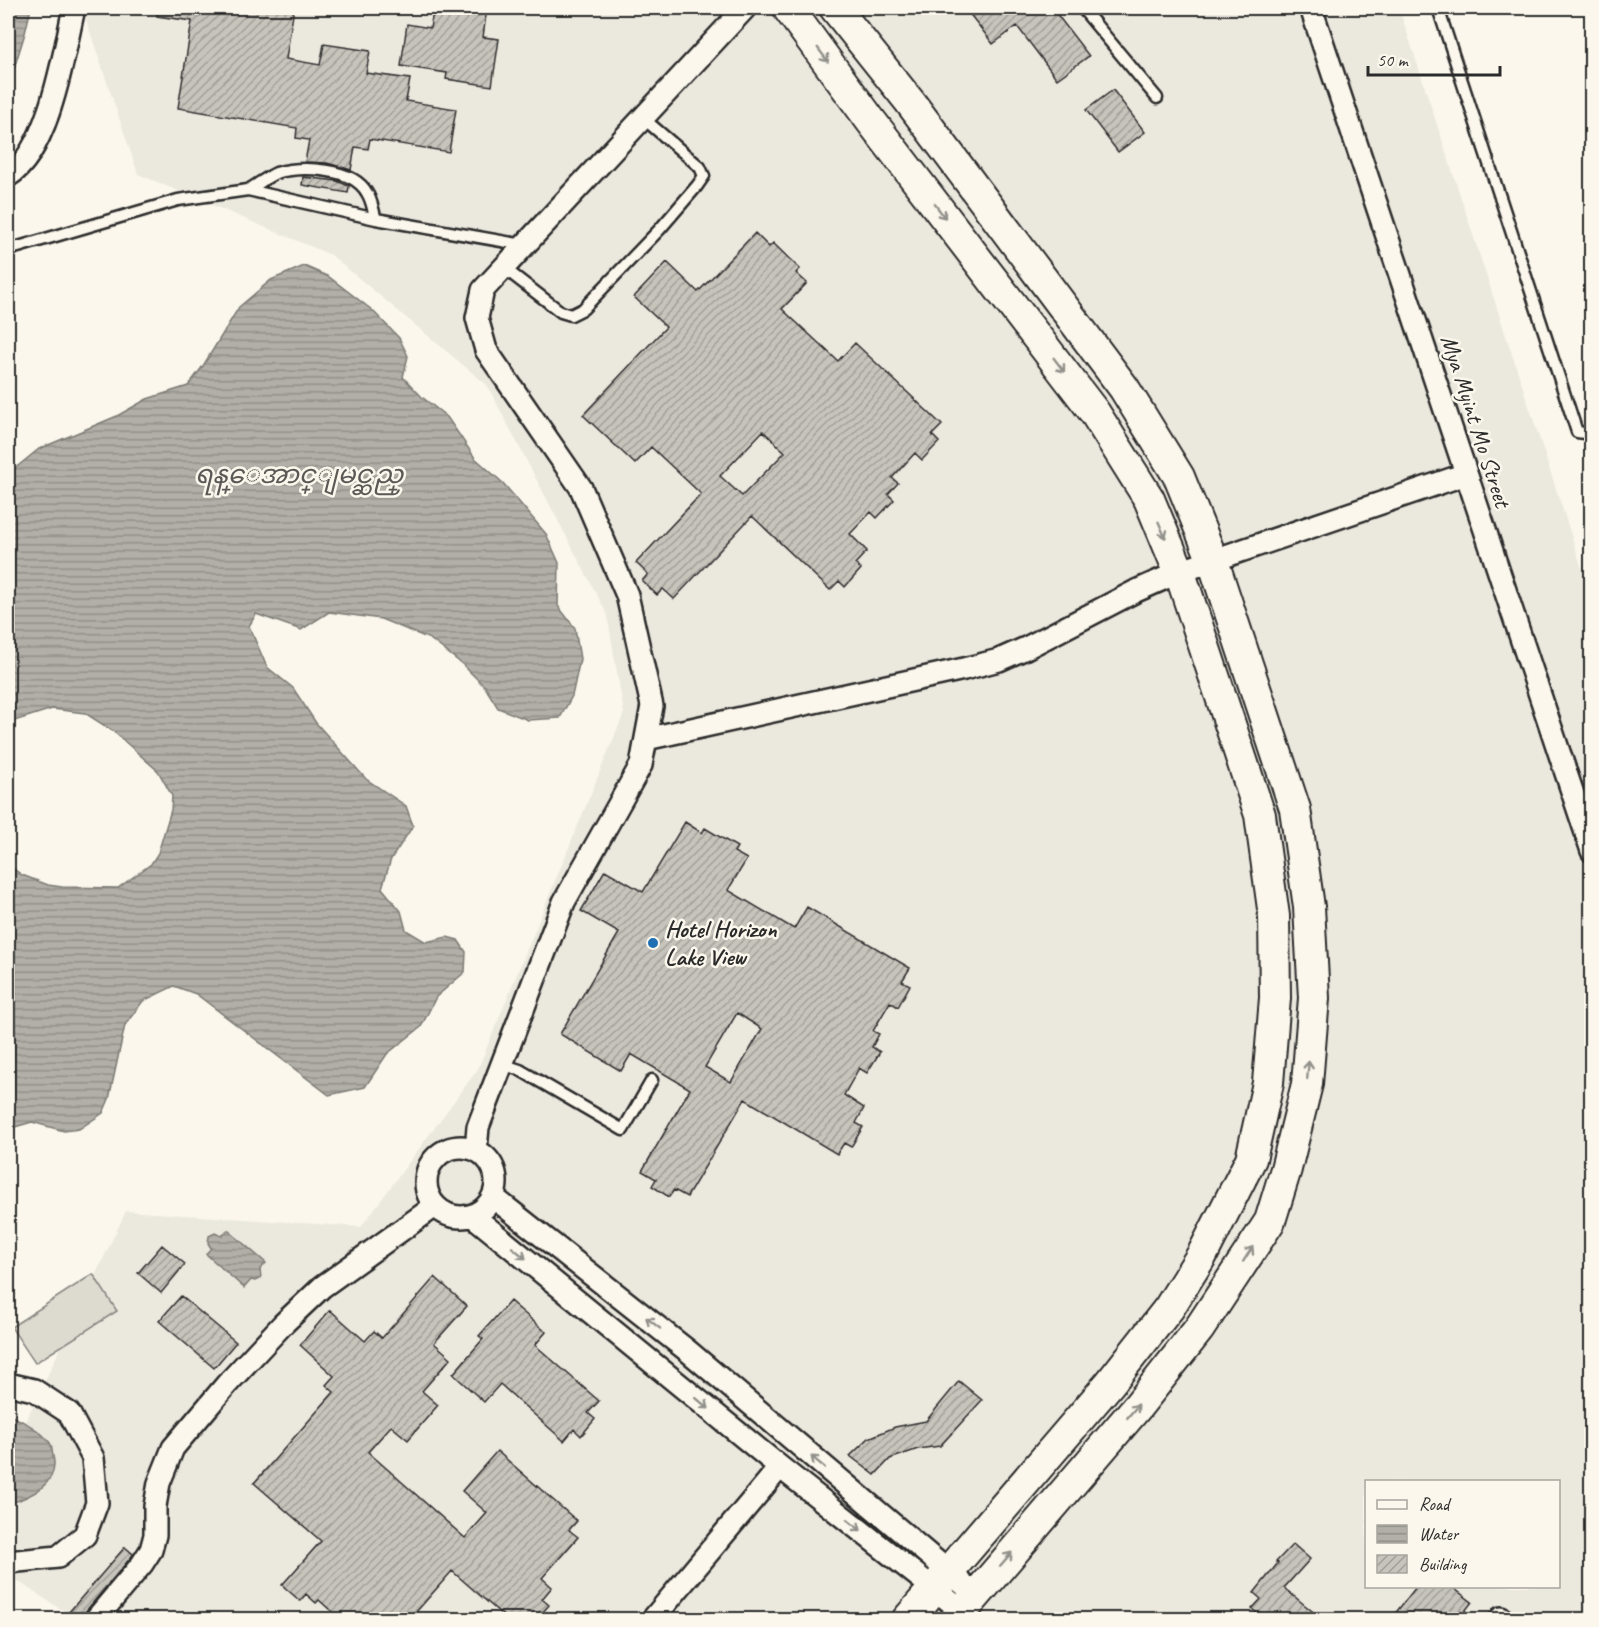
<svg xmlns="http://www.w3.org/2000/svg" width="1599" height="1627" font-family="Caveat,'Noto Sans Myanmar',sans-serif">
<style>
.built{fill:#ebe8de;fill-rule:evenodd}
.park{fill:#dddad0;stroke:#84827e;stroke-width:1.5}
.water{fill:url(#water-rules);stroke:#7b7a75;stroke-width:1.5}
.building{fill:url(#building-hatch);stroke:#2b2b2b;stroke-width:1.5;fill-rule:evenodd}
.lines{fill:none;stroke-linecap:round;stroke-linejoin:round}
.lane-casing{stroke:#2b2b2b;stroke-width:15}
.street-casing{stroke:#2b2b2b;stroke-width:26}
.secondary-casing{stroke:#2b2b2b;stroke-width:34}
.lane{stroke:#fbf7ec;stroke-width:10}
.street{stroke:#fbf7ec;stroke-width:21}
.secondary{stroke:#fbf7ec;stroke-width:30}
.oneway{stroke:#93918c}
.poi-dot{fill:#1f6fb2;stroke:#fbf7ec;stroke-width:2}
.labels{text-anchor:middle;dominant-baseline:central;stroke-width:5;stroke-linejoin:round;paint-order:stroke}
.street-label{font-size:24px;fill:#2b2b2b;stroke:#fbf7ec}
.poi-label{font-size:24px;font-weight:bold;fill:#2b2b2b;stroke:#fbf7ec;text-anchor:start}
.water-label{font-size:26px;font-style:italic;fill:#5a5956;stroke:#fbf7ec}
</style>
<defs>
<pattern id="water-rules" width="6" height="5" patternUnits="userSpaceOnUse" patternTransform="scale(1.5)"><rect width="6" height="5" fill="#b1afa7"/><path d="M0 2.5h6" fill="none" stroke="#908f88"/></pattern>
<pattern id="building-hatch" width="6" height="6" patternUnits="userSpaceOnUse" patternTransform="scale(1.5)"><rect width="6" height="6" fill="#c7c4bc"/><path d="M-1 1l2-2M0 6l6-6M5 7l2-2" fill="none" stroke="#a29f99"/></pattern>
</defs>
<rect width="100%" height="100%" fill="#fbf7ec"/>
<filter id="ink" filterUnits="userSpaceOnUse"><feTurbulence type="fractalNoise" baseFrequency=".0167" numOctaves="2"/><feDisplacementMap in="SourceGraphic" scale="12" xChannelSelector="R" yChannelSelector="G"/><feConvolveMatrix kernelMatrix="1 2 1 2 8 2 1 2 1" color-interpolation-filters="sRGB"/></filter>
<g filter="url(#ink)">
<!-- built -->
<path class="built" d="M82 8H1399L1591 596V1619H76L8 1575V1458L126 1211 361 1227 478 1069 624 713 607 614 487 385 331 255 138 174ZM1366 1482H1558V1586H1366Z"/>
<!-- park -->
<path class="park" d="M93 1274 117 1311 35 1363 11 1327Z"/>
<!-- water -->
<path class="water" d="M8 8H31L25 33 8 88Z
M304 266 329 277 372 310 399 338 408 356 403 377 422 397 447 417 475 458 503 483 546 534 559 563 558 606 575 628 580 659 572 696 560 718 528 720 498 708 485 687 462 664 430 639 381 619 329 612 301 630 256 614 249 626 267 667 293 688 316 723 366 779 406 806 413 826 391 859 382 888 401 911 406 930 426 942 447 937 458 940 466 952 465 972 436 997 421 1027 387 1054 365 1087 329 1095 196 994 174 986 143 1001 125 1025 109 1099 103 1113 79 1129 64 1131 32 1122 8 1129V865L22 875 48 885 62 887 118 888 151 864 158 853 171 810 172 796 158 771 113 731 85 713 52 709 8 723V474L39 449 117 416 147 399 188 386 203 366 239 307 271 280Z
M228 1230 266 1263 260 1269 261 1278 255 1281 251 1280 244 1288 206 1254 211 1248 208 1243 209 1236 215 1233 222 1236Z
M8 1414C22 1421 40 1429 50 1443 52 1446 52 1452 53 1456 60 1484 30 1497 8 1504Z"/>
<!-- building -->
<path class="building" d="M158 8H294L286 59 320 65 324 44 370 51 366 73 410 79 406 101 456 109 449 152 370 139 368 149 355 147 351 170 327 163 305 162 309 140 296 138 297 128 178 108 192 21 157 16Z
M434 8H487L483 37 499 39 492 86 446 79 447 73 401 66 407 24 430 28Z
M965 8H1052L1089 56 1057 79 1017 26 993 44Z
M1113 90 1145 132 1118 152 1086 110Z
M303 177 337 181 349 186 348 193 302 185Z
M755 233 769 247 773 243 800 269 796 273 807 283 782 309 838 361 855 343 942 425 932 435 939 442 922 460 915 453 892 478 898 483 888 494 894 500 877 518 871 512 850 534 867 551 855 564 861 569 845 587 839 581 830 590 752 516 674 599 663 589 657 595 642 581 648 574 636 563 701 494 651 447 635 464 583 415 666 327 634 297 667 262 698 292ZM763 431 785 452 742 496 720 476Z
M685 822 702 833 705 828 737 847 734 852 747 859 728 890 794 929 807 907 910 968 902 981 910 985 898 1007 890 1002 873 1031 879 1034 872 1047 880 1052 867 1073 859 1068 844 1095 864 1108 856 1123 863 1127 851 1147 844 1143 837 1154 745 1099 687 1197 674 1190 669 1197 652 1186 656 1179 642 1171 690 1089 631 1054 621 1071 560 1034 619 933 581 911 605 870 643 892ZM737 1013 762 1029 731 1082 705 1067Z
M162 1245 185 1264 161 1293 138 1273Z
M435 1277 467 1306 434 1343 451 1358 422 1391 438 1405 408 1440 391 1426 368 1452 465 1538 487 1513 462 1491 497 1451 577 1521 569 1530 578 1537 542 1578 552 1587 542 1599 549 1605 536 1620H508L452 1571 409 1620H341L319 1600 316 1603 306 1594 300 1601 282 1585 321 1541 254 1483 334 1392 326 1385 334 1376 300 1345 330 1310 365 1341 374 1331 382 1338Z
M181 1296 236 1342 214 1368 159 1321Z
M510 1301 546 1332 535 1345 599 1401 588 1413 595 1419 581 1436 574 1429 564 1441 500 1384 484 1402 453 1374 483 1339 479 1336Z
M959 1381 982 1400 940 1446 918 1449 890 1459 875 1475 850 1456 869 1438 895 1427 926 1421Z
M1293 1544 1310 1559 1284 1588 1323 1620H1265L1252 1609 1261 1599 1254 1593 1278 1563 1276 1562Z
M125 1547 133 1554 132 1556 85 1612 83 1620H78L69 1612Z
M1416 1587H1452L1472 1602 1458 1620H1390Z"/>
<g class="lines">
<defs>
<path id="lane" d="M1082 8 1157 98
M1438 8 1577 432 1592 434
M248 190C257 185 267 177 276 173 301 166 353 167 367 193 372 200 373 211 376 219
M8 250 178 200 248 190 376 219 524 245
M504 268 561 312 571 315 583 309 660 229 697 186 704 176 700 167 643 118
M502 1064 520 1070 623 1130 652 1080"/>
<path id="street" d="M1311 8 1592 851
M8 176C49 151 64 53 74 8
M646 739 964 669 999 660 1026 648 1136 591 1179 572 1466 474
M426 1182a35 35 0 1 1 70 0a35 35 0 1 1-70 0Z
M476 1150 478 1127 564 902 641 765 652 706 627 595 581 488 486 350 477 318 483 290 745 8
M493 1197 688 1351 975 1594
M473 1216 780 1467 962 1611
M8 1384 34 1390 69 1413 93 1458 97 1503 85 1535 58 1557 8 1562
M1501 1618 1503 1620
M95 1620 142 1564 151 1550 155 1535V1506L159 1483 173 1448 227 1384 283 1324 322 1287 435 1206
M652 1620 780 1467"/>
<path id="secondary" d="M788 8 871 121 1095 413 1149 499 1181 576 1260 815 1274 916 1275 998 1268 1083 1251 1159 1202 1255 1169 1308 1110 1383 907 1620
M835 8 910 102 1124 388 1179 477 1213 561 1295 809 1309 907 1314 998 1307 1084 1286 1169 1270 1221 1199 1329 1138 1406 955 1620"/>
</defs>
<!-- lane casing -->
<use href="#lane" class="lane-casing"/>
<!-- street casing -->
<use href="#street" class="street-casing"/>
<!-- secondary casing -->
<use href="#secondary" class="secondary-casing"/>
<!-- lane -->
<use href="#lane" class="lane"/>
<!-- street -->
<use href="#street" class="street"/>
<!-- secondary -->
<use href="#secondary" class="secondary"/>
</g>
<!-- one-way arrows -->
<defs><path id="oneway-shaft" d="M-6 0H5M1.5-3L5.5 0L1.5 3" fill="none" stroke-width="1.6" stroke-linecap="round" stroke-linejoin="round" transform="scale(1.5)"/></defs>
<g class="oneway">
<use href="#oneway-shaft" transform="translate(823 55) rotate(54)"/>
<use href="#oneway-shaft" transform="translate(940 211) rotate(53)"/>
<use href="#oneway-shaft" transform="translate(1059 365) rotate(53)"/>
<use href="#oneway-shaft" transform="translate(1162 530) rotate(67)"/>
<use href="#oneway-shaft" transform="translate(1308 1070) rotate(-85)"/>
<use href="#oneway-shaft" transform="translate(519 1253) rotate(39)"/>
<use href="#oneway-shaft" transform="translate(1248 1254) rotate(-57)"/>
<use href="#oneway-shaft" transform="translate(653 1323) rotate(-142)"/>
<use href="#oneway-shaft" transform="translate(702 1403) rotate(40)"/>
<use href="#oneway-shaft" transform="translate(1133 1411) rotate(-50)"/>
<use href="#oneway-shaft" transform="translate(818 1462) rotate(-140)"/>
<use href="#oneway-shaft" transform="translate(854 1525) rotate(38)"/>
<use href="#oneway-shaft" transform="translate(1006 1559) rotate(-49)"/>
</g>
</g>
<!-- markers -->
<circle class="poi-dot" cx="653" cy="943" r="6"/>
<g class="labels">
<!-- street labels -->
<g class="street-label">
<text transform="translate(1476 421) rotate(72)">Mya Myint Mo Street</text>
</g>
<!-- poi labels -->
<g class="poi-label">
<text x="665" y="929">Hotel Horizon<tspan x="665" dy="28">Lake View</tspan></text>
</g>
<!-- water labels -->
<g class="water-label">
<text x="299" y="474">ရန္ေအာင္ျမင္ဆည္</text>
</g>
</g>
<!-- margin -->
<rect width="1599" height="1627" fill="none" stroke="#fbf7ec" stroke-width="30"/>
<rect x="15" y="15" width="1569" height="1597" fill="none" stroke="#2b2b2b" stroke-width="2" filter="url(#ink)"/>
<!-- legend -->
<rect x="1365" y="1480" width="195" height="108" fill="#fbf7ec" stroke="#a8a59f" stroke-width="1.5"/>
<rect x="1377" y="1500" width="30" height="9" fill="#fbf7ec" stroke="#a8a59f" stroke-width="1.5"/>
<text x="1419" y="1510" font-size="18" fill="#2b2b2b">Road</text>
<rect x="1377" y="1525" width="30" height="18" fill="url(#water-rules)" stroke="#a8a59f" stroke-width="1.5"/>
<text x="1419" y="1540" font-size="18" fill="#2b2b2b">Water</text>
<rect x="1377" y="1555" width="30" height="18" fill="url(#building-hatch)" stroke="#a8a59f" stroke-width="1.5"/>
<text x="1419" y="1570" font-size="18" fill="#2b2b2b">Building</text>
<!-- scale -->
<path d="M1368 66v9h132v-9" fill="none" stroke="#2b2b2b" stroke-width="3"/>
<text x="1377" y="66" font-size="18" fill="#2b2b2b" stroke="#fbf7ec" stroke-width="4.5" paint-order="stroke">50 m</text>
</svg>
